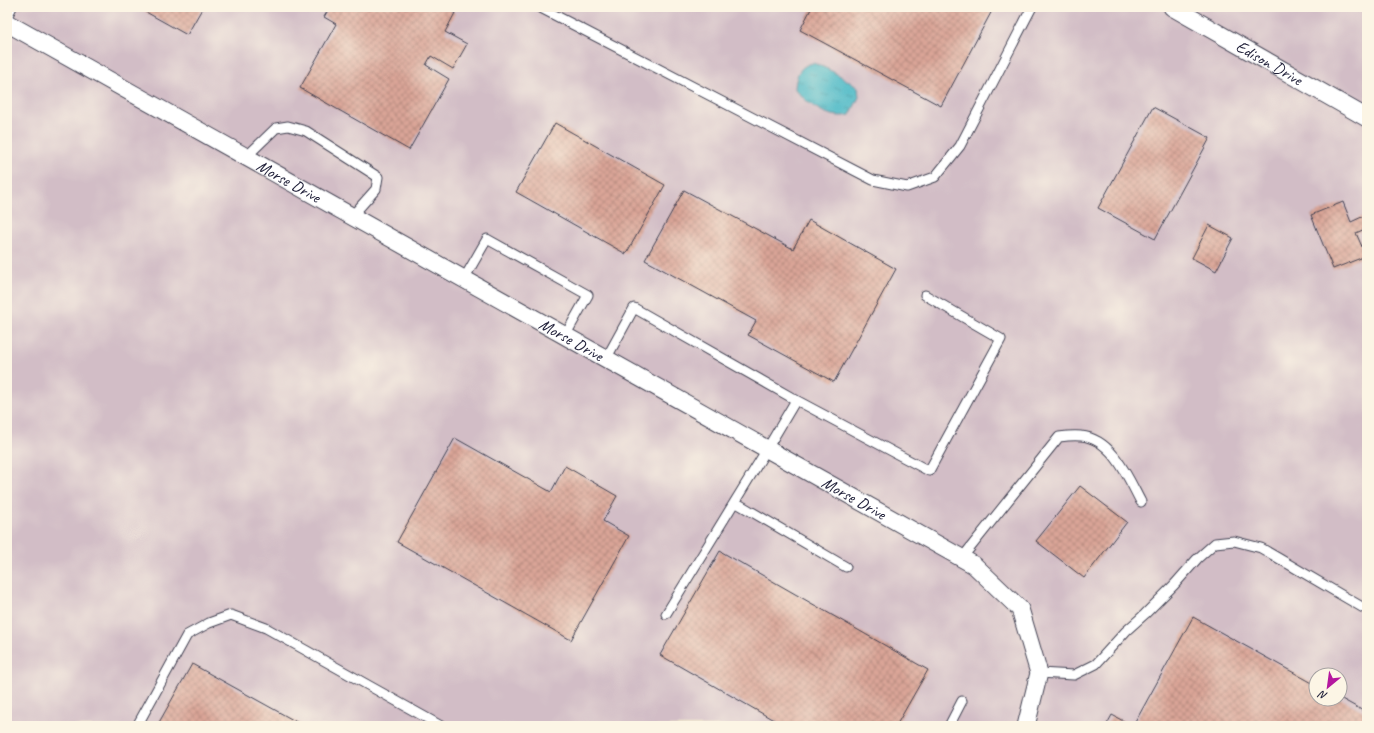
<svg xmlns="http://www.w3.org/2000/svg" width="1374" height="733" font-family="Caveat,sans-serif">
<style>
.industrial{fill:#d2bdc6;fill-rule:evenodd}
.water{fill:url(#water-ripples);stroke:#386e82}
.building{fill:url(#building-cross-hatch)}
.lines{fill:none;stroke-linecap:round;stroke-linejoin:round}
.service-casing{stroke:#414051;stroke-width:11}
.minor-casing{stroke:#414051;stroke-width:19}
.service{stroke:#fff;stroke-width:9}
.minor{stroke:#fff;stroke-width:17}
.labels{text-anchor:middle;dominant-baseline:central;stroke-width:3;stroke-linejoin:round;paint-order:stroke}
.street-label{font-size:17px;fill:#22223b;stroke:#fcf5e5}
</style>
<defs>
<pattern id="water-ripples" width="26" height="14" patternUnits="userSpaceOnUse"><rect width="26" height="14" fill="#4ebac8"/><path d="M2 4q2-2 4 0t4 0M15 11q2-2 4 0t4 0" fill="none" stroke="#4097a4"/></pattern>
<pattern id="building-cross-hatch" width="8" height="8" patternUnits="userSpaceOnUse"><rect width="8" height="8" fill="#daa597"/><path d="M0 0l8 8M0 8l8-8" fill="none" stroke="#b0867c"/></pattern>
</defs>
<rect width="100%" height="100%" fill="#fcf5e5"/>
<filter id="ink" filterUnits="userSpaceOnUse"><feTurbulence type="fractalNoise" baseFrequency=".025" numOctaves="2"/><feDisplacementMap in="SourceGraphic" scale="8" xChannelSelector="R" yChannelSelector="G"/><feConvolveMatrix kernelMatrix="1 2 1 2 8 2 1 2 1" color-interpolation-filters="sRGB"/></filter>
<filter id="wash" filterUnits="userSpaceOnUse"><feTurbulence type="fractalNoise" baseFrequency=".012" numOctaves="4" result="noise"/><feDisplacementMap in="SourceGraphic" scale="16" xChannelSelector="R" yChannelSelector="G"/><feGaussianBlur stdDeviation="0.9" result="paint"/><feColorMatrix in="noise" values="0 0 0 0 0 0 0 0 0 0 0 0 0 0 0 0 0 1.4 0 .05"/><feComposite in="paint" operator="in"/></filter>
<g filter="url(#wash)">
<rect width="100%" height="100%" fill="#f1e8cc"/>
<!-- industrial -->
<path class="industrial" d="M7 7H1367V726H7ZM1316 675H1340V699H1316Z"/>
<!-- water -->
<path class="water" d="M813 63C830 69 843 77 858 88L859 97 850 115C828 120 809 105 795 89 796 75 799 66 813 63Z"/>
<g id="blocks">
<!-- building -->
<path class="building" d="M137 7H203L187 35Z
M330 7H445L455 13 445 32 467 44 453 69 431 56 426 65 449 79 409 150 300 88 336 24 324 17Z
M812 7H994L941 106 800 30Z
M1153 107 1210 138 1155 239 1098 208Z
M555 123 665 185 626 254 516 192Z
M684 190 793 249 809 220 896 269 834 382 748 335 756 321 645 260Z
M1343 202 1351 222 1364 216 1367 223V228L1356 233 1366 256 1333 269 1311 215Z
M1209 225 1233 238 1216 271 1192 258Z
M455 438 551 492 565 466 617 496 603 521 629 536 571 640 397 542Z
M1080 486 1127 522 1084 578 1036 541Z
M720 551 928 670 896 726H784L660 655Z
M1193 617 1316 685V699L1340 698 1367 713V726H1106L1112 715 1133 726Z
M192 664 304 726H157Z"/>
</g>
</g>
<g filter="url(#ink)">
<use href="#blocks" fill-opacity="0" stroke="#414051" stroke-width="1"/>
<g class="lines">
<defs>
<path id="service" d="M539 7 873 180 907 187 935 177 960 146 1032 7
M7 17 12 7
M246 157 276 128 288 126 306 131 378 177 376 189 352 216
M464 279 487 239 588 295 565 336
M606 359 634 308 796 400 929 471 1001 339 925 295
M735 502 846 567
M962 558 1059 437C1066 436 1074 435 1081 436 1113 439 1128 478 1141 502
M666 614 767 449 796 400
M1039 673 1074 675 1096 664 1126 631 1145 614 1174 585 1197 559 1215 543 1234 541 1261 548 1367 610
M137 726 187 635 209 623 231 615 266 628 441 726
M949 726 962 701"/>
<g id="minor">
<path id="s1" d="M1172 7 1367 118"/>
<path id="s2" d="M7 23 974 565 1020 609 1039 673 1026 726"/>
</g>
</defs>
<!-- service casing -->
<use href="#service" class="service-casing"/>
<!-- minor casing -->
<use href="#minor" class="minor-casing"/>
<!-- service -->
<use href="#service" class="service"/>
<!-- minor -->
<use href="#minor" class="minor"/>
</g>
</g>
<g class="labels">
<!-- street labels -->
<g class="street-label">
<text stroke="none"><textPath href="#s1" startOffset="112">Edison Drive</textPath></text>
<text stroke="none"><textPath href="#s2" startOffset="323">Morse Drive</textPath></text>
<text stroke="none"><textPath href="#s2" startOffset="647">Morse Drive</textPath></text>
<text stroke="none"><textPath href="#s2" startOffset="971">Morse Drive</textPath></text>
</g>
</g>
<!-- margin -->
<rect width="1374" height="733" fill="none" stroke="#fcf5e5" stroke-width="24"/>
<!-- north arrow -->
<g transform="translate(1328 687) rotate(209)"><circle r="19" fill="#fcf5e5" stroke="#a5a1a1"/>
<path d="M0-3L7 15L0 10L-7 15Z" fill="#b5179e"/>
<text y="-6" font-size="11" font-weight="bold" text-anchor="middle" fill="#22223b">N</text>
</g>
</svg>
